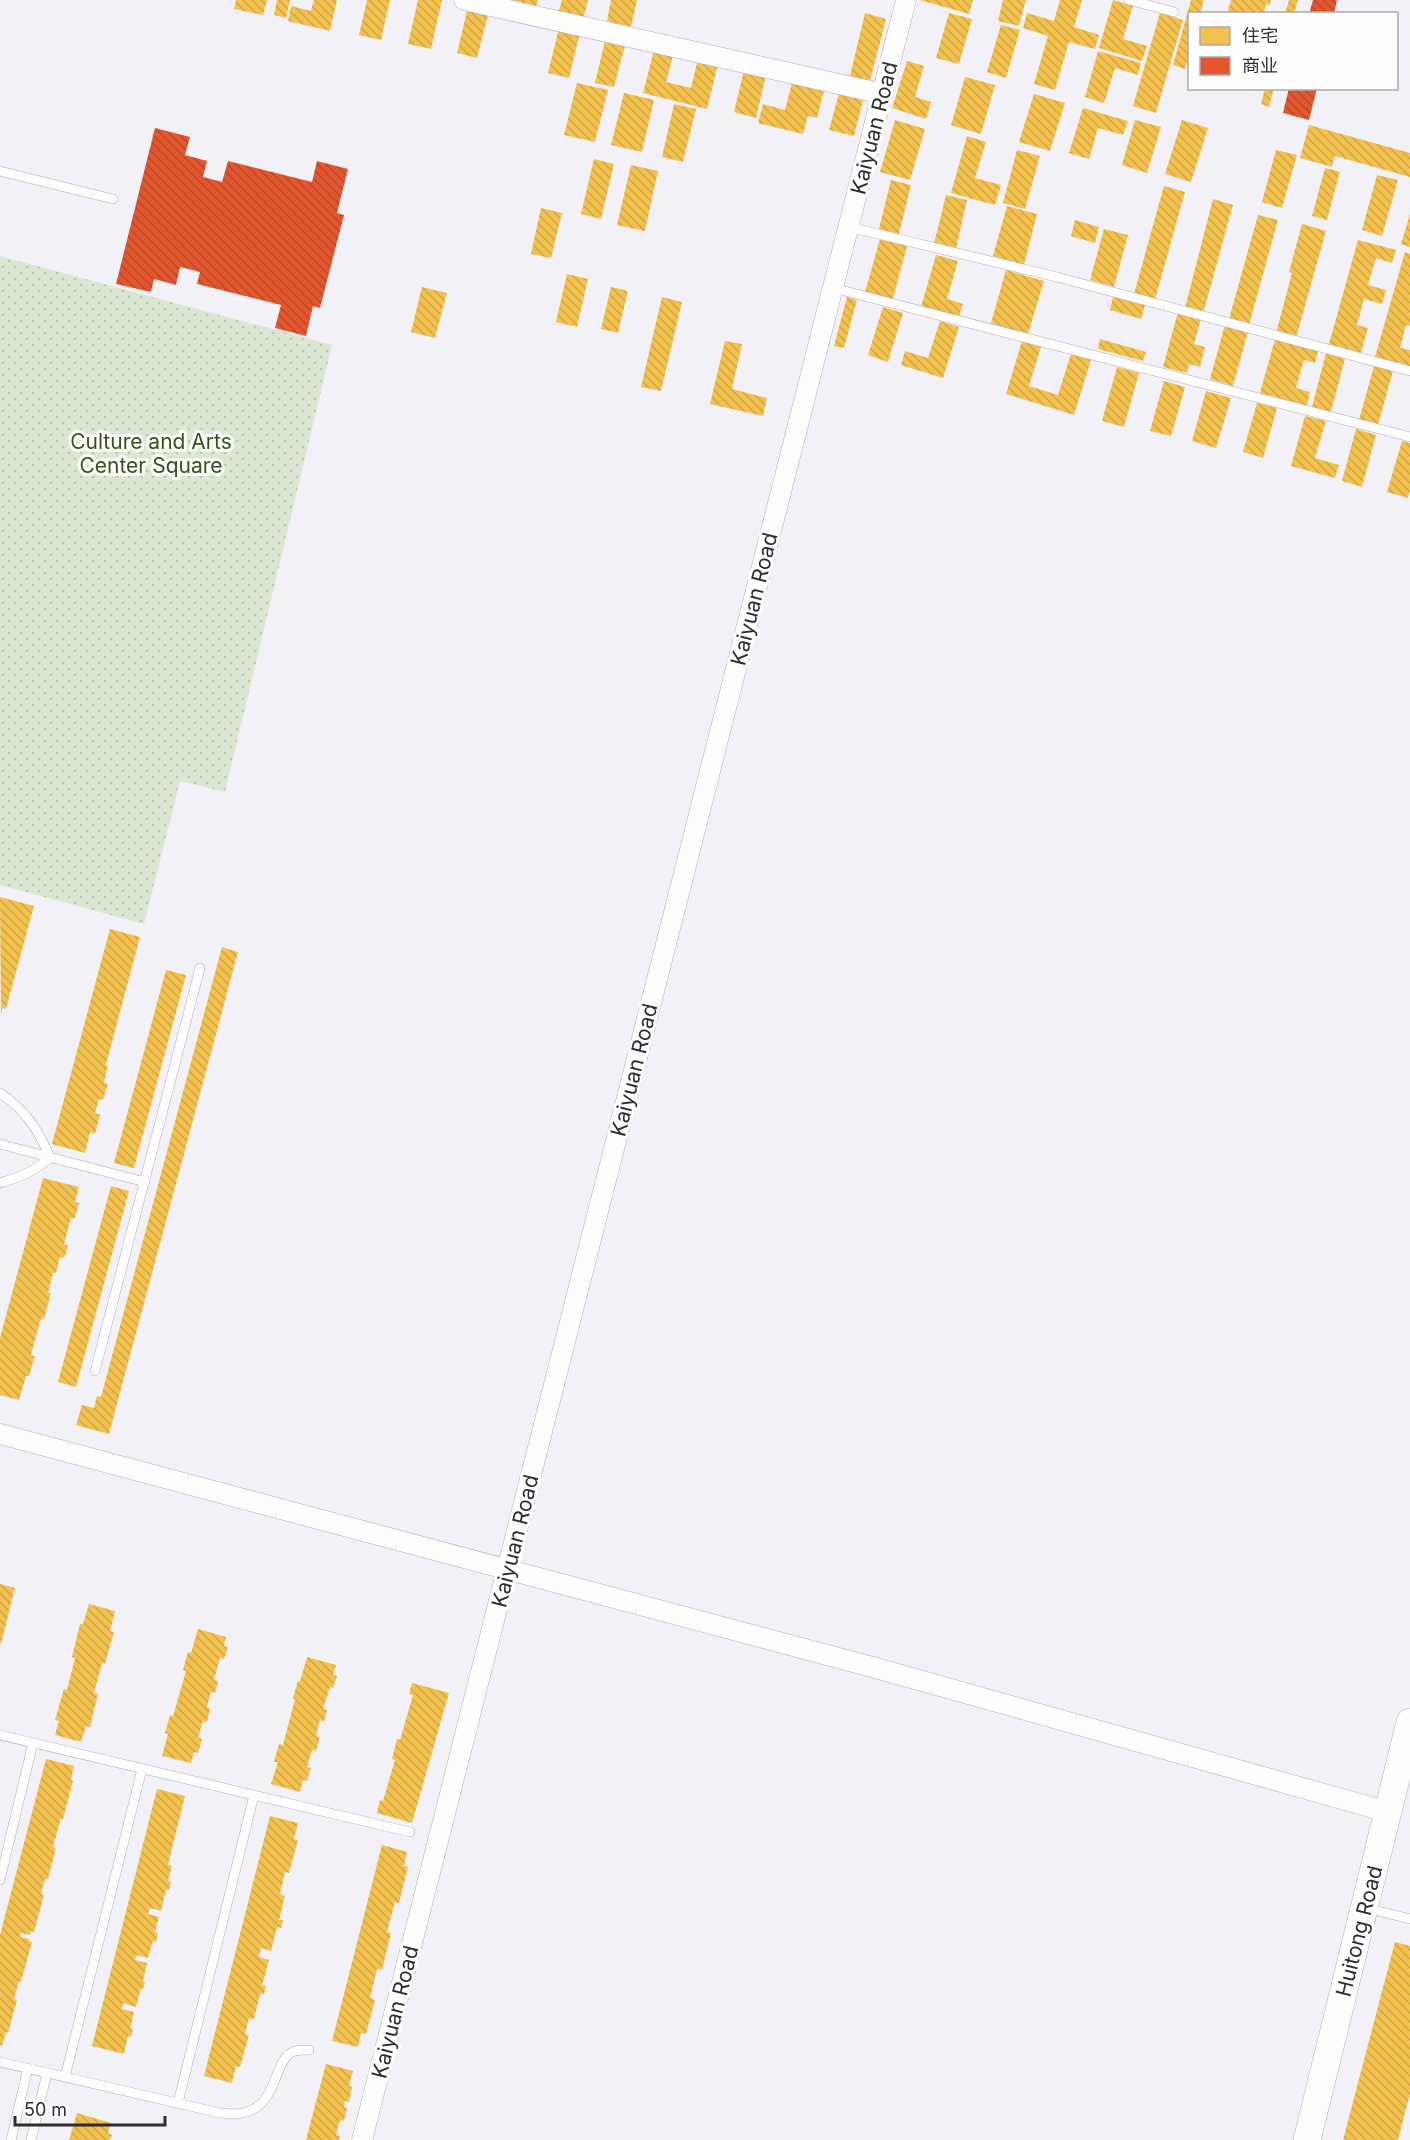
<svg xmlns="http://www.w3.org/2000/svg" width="1410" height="2140" font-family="Inter,'Noto Sans SC',sans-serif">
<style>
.park{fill:url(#park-dots)}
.homes{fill:url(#homes-back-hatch)}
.shops{fill:url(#shops-back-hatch)}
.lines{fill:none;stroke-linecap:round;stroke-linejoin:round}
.lane-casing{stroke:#aeaeb2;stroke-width:10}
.street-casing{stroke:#aeaeb2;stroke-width:21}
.secondary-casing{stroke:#aeaeb2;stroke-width:28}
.lane{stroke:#fdfdfe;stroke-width:9}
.street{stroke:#fdfdfe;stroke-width:20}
.secondary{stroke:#fdfdfe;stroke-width:27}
.labels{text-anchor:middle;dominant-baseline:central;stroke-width:6;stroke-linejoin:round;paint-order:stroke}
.street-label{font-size:21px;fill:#2d2d30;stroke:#fefefe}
.park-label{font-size:21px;fill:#335316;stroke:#fefefe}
</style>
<defs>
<pattern id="park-dots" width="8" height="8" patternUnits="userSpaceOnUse" patternTransform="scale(1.5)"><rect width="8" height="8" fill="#dae8d3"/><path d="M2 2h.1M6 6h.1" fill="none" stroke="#bbc7b5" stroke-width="1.8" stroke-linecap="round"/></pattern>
<pattern id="homes-back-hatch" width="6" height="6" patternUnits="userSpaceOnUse" patternTransform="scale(1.5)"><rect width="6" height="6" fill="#f2c14e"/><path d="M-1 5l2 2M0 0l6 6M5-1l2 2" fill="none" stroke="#d0a644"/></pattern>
<pattern id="shops-back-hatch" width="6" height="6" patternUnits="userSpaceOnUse" patternTransform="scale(1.5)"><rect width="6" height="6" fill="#e4572e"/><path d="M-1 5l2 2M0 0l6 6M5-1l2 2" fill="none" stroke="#b94828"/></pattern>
</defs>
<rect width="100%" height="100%" fill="#f2f1f7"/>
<!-- park -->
<path class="park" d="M0 256 332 345 225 792 180 781 144 924 0 885Z"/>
<!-- homes -->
<path class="homes" d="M236 0H267L263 15 234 9Z
M277 0H290L286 18 274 15Z
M314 0H337L330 31 288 21 291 6 311 11Z
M367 0H390L381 40 359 35Z
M418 0H442L431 49 408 44Z
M514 0H538L536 9 514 3Z
M562 0H588L583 20 558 14Z
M611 0H637L631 27 607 21Z
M920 0H973L969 14Z
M1003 0H1026L1019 26 998 21Z
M1060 0H1082L1074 27 1099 35 1095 49 1069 42 1055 90 1034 84 1048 36 1023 28 1027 13 1054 21Z
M1113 0 1133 6 1123 39 1147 46 1142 61 1099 48Z
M1191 0H1204L1200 14H1190V53L1185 69 1173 65Z
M1231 0H1271L1270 5 1266 4 1264 14H1227Z
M1289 0H1298L1294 14H1285Z
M468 7 489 12 477 58 457 53Z
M865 13 886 19 870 81 850 76Z
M949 13 972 19 959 64 936 58Z
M1160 13 1183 20 1156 113 1133 106Z
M1001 25 1020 30 1006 78 987 72Z
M559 28 580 33 569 78 548 73Z
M606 37 626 42 614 87 595 83Z
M655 46 674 51 666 82 691 88 699 55 719 60 707 109 643 93Z
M1098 51 1141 63 1138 75 1115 68 1104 103 1085 97Z
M907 61 924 66 915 97 931 102 926 119 892 108Z
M745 66 767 71 756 118 734 112Z
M794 75 826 83 817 118 808 116 803 134 758 123 763 104 785 110Z
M965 77 995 85 981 134 951 125Z
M577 83 608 90 595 142 564 135Z
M841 86 865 93 854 136 829 130Z
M1265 88H1274L1269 107 1261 104Z
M624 93 654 100 642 152 611 145Z
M1034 94 1065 103 1050 151 1019 142Z
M674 104 696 109 683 162 662 157Z
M1083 108 1128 121 1123 135 1098 128 1089 159 1069 153Z
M895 120 925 129 910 180 880 172Z
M1135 120 1161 127 1147 173 1122 165Z
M1182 120 1208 128 1191 182 1165 174Z
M1309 125 1410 153V177L1335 156 1332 167 1300 158Z
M967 136 986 142 975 178 1001 185 995 205 951 193Z
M1017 150 1040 156 1025 209 1003 203Z
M1276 150 1297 155 1282 208 1262 202Z
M594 159 614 164 601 219 581 214Z
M631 165 658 171 645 231 617 225Z
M1325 168 1340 172 1327 220 1312 216Z
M1377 175 1398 180 1382 236 1362 230Z
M891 180 911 185 899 234 879 229Z
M1164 186 1185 192 1155 300 1134 294Z
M946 195 967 200 956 249 934 244Z
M1213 199 1233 205 1203 314 1185 308Z
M1007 206 1037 214 1024 265 993 256Z
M541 208 562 213 551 258 531 254Z
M1410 214V247L1401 244Z
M1258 215 1278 220 1249 325 1229 319Z
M1075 220 1099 227 1095 243 1071 236Z
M1302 224 1326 231 1296 338 1276 333 1292 273 1289 272Z
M1104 229 1128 235 1114 287 1090 280Z
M880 239 907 246 893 299 865 292Z
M1358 240 1396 250 1392 263 1376 258 1368 285 1386 290 1382 304 1364 299 1357 325 1368 328 1361 353 1329 344Z
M1405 252 1410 254V326L1406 325 1400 348 1410 350V367L1375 357Z
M936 255 958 261 947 299 963 304 959 317 921 307Z
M1006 270 1044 281 1028 334 991 323Z
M567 274 588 279 577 327 556 322Z
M422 287 447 293 435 338 411 332Z
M611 287 628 291 618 333 601 329Z
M662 297 682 302 661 391 641 387Z
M847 297 857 300 844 348 834 346Z
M1113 297 1145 305 1141 319 1110 310Z
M883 307 903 313 888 362 868 355Z
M1178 312 1201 319 1194 344 1205 347 1200 367 1189 364 1187 373 1163 367Z
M940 321 959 327 943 378 901 365 905 351 928 358Z
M1225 325 1248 332 1233 386 1210 379Z
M1100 339 1146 352 1143 361 1098 349Z
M1275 339 1318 351 1315 363 1304 360 1296 388 1310 392 1307 406 1260 393Z
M725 341 742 344 732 389 767 398 763 416 710 404Z
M1022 341 1041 347 1029 386 1058 395 1071 354 1091 360 1074 415 1006 394Z
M1326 353 1345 358 1331 412 1312 407Z
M1374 366 1393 371 1378 425 1359 420Z
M1117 367 1139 373 1124 427 1102 421Z
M1164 381 1185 387 1171 436 1150 431Z
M1206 391 1231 398 1216 448 1192 441Z
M1257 403 1277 408 1263 458 1243 452Z
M1305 416 1326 421 1315 458 1339 465 1335 478 1291 466Z
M1356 429 1376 435 1362 487 1342 481Z
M1402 441 1410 443V491L1408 498 1387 492Z
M0 897 34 906 6 1009 2 1008 1 1015Z
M110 929 140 937 106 1065H108L104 1083 108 1084 103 1100 99 1099 95 1113 100 1115 95 1134 90 1132 85 1153 52 1144Z
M222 947 238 952 109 1434 76 1425 82 1405 94 1408 97 1396 101 1397Z
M166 970 186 975 134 1168 114 1163Z
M43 1178 79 1187 75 1202 79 1203 75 1218H71L64 1244 68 1246 64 1258 60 1257 56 1273H53L48 1293H51L44 1319 41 1318 31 1355 35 1356 29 1376H26L19 1400 0 1395V1338Z
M111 1186 129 1191 76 1387 58 1382Z
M0 1584 15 1588 1 1644 0 1643Z
M89 1604 115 1611 110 1631 114 1632 105 1664 102 1663 94 1693 98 1694 90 1727 86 1726 81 1742 55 1735 59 1721 55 1720 64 1689 67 1690 75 1658 72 1657 80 1624H83Z
M198 1629 226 1637 224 1646 228 1647 224 1659 220 1658 214 1680 218 1681 215 1693 211 1692 207 1707 210 1709 207 1722 203 1721 198 1738 202 1739 198 1753 194 1752 191 1763 162 1756 168 1734 165 1733 170 1715 173 1716 186 1671 183 1670 188 1652 191 1653Z
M307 1657 336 1665 333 1675 337 1676 333 1688 330 1687 323 1709 327 1710 324 1722 320 1720 316 1736 320 1737 316 1751 312 1750 307 1767 311 1768 307 1781 303 1780 300 1792 271 1784 278 1762H274L279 1744 283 1745 295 1699 293 1698 298 1681 300 1682Z
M412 1683 449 1693 412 1823 377 1813 380 1800 383 1801 395 1760 392 1759 397 1739 400 1740 413 1695 409 1694Z
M46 1759 74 1766 71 1780 73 1781 63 1819 61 1818 53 1847 56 1848 48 1879H45L41 1894 44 1895 34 1932 31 1931 30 1935 21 1933 20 1937 29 1939V1942H32L21 1982 19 1981 14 1999 17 2000 8 2033 6 2032 2 2046 0 2045V1935Z
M157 1789 185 1796 168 1865 172 1866 168 1881 171 1882 169 1890H166L161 1911 150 1908 148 1914 159 1917 155 1932 158 1933 156 1942 153 1941 148 1958 136 1955 135 1960 147 1963 143 1981 145 1982 143 1989 141 1988 136 2007 123 2003 122 2009 134 2012 130 2029H133L131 2037 128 2036 124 2054 92 2046Z
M270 1816 298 1823 294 1839 298 1840 289 1873 285 1872 280 1894 285 1896 279 1920H283L281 1928 277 1927 271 1951 261 1948 259 1957 269 1960 262 1986H266L264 1994H260L254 2019 249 2018 245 2034 249 2035 240 2067 236 2066 232 2083 204 2076Z
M382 1845 407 1852 404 1866 408 1867 399 1903 395 1902 387 1932 391 1933 382 1970 377 1969 370 1998 375 2000 366 2034 361 2033 358 2047 332 2041Z
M1395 1942 1410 1946V2094L1398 2140H1343Z
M326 2064 353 2071 349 2086 352 2087 349 2102 345 2101 344 2107 347 2108 344 2121 340 2120 336 2135 340 2136 339 2140H306Z
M77 2113 111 2123 108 2133 112 2135 110 2140H69Z"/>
<!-- shops -->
<path class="shops" d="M1313 0H1337L1334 14H1309Z
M1289 88H1317L1309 120 1283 113Z
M155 128 190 137 185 155 207 161 203 177 222 182 228 161 312 182 317 161 348 169 337 213 344 215 320 308 313 306 306 336 275 328 281 305 197 284 200 272 180 267 176 285 154 279 151 292 116 284Z"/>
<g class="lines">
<defs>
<path id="lane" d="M1129 0 1174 12
M0 171 113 199
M849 227 1057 277 1410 371
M833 288 1410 437
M0 1093C25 1110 39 1130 50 1158 36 1170 19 1178 0 1183
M0 1144 145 1182
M95 1371 200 968
M0 1735 410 1832
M0 1880 33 1743
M1366 1908 1410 1919
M0 2062 220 2113C227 2113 236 2115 243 2113 280 2105 272 2058 295 2051 299 2050 305 2050 309 2050
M65 2077 142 1769
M178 2103 254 1795
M11 2140 28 2068
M31 2140 47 2073"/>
<path id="street" d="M464 0 883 94
M0 1434 876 1668 1388 1812
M362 2140 906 0"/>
<path id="secondary" d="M1307 2140 1410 1722"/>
</defs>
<!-- lane casing -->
<use href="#lane" class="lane-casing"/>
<!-- street casing -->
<use href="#street" class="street-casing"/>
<!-- secondary casing -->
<use href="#secondary" class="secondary-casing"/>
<!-- lane -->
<use href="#lane" class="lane"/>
<!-- street -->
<use href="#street" class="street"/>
<!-- secondary -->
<use href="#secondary" class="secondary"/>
</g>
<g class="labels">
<!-- street labels -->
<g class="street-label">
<text transform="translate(874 128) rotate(-76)">Kaiyuan Road</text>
<text transform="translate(754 599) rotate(-76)">Kaiyuan Road</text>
<text transform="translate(634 1070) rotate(-76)">Kaiyuan Road</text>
<text transform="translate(515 1541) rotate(-76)">Kaiyuan Road</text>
<text transform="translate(1359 1931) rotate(-76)">Huitong Road</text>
<text transform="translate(395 2012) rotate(-76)">Kaiyuan Road</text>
</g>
<!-- park labels -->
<g class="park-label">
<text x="151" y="441">Culture and Arts<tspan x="151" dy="24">Center Square</tspan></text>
</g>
</g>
<!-- legend -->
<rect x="1188" y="12" width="210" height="78" fill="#fefefe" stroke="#aaaaac" stroke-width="1.5"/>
<rect x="1200" y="27" width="30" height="18" fill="#f2c14e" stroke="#aaaaac" stroke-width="1.5"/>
<text x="1242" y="42" font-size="18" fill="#2d2d30">住宅</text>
<rect x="1200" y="57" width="30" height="18" fill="#e4572e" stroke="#aaaaac" stroke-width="1.5"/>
<text x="1242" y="72" font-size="18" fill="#2d2d30">商业</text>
<!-- scale -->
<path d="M15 2116v9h150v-9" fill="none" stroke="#2d2d30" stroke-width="3"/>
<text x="24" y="2116" font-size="18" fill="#2d2d30" stroke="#fefefe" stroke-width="4.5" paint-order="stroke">50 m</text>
</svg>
